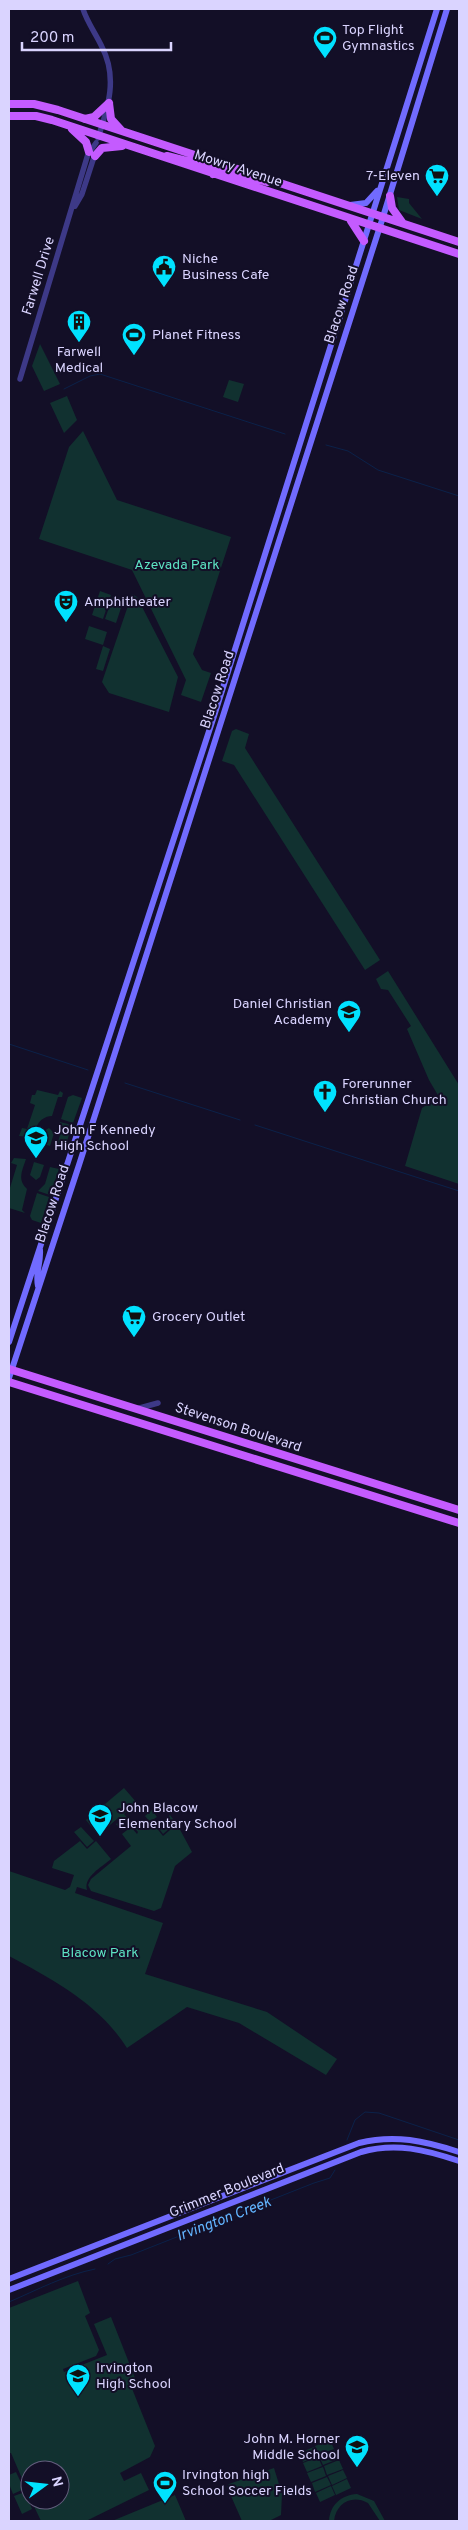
<svg xmlns="http://www.w3.org/2000/svg" width="468" height="2530" font-family="Overpass,sans-serif">
<style>
.green{fill:#113130}
.lines{fill:none;stroke-linecap:round;stroke-linejoin:round}
.stream{stroke:#0b2149;stroke-width:1}
.tertiary{stroke:#3d3987;stroke-width:5.5}
.secondary{stroke:#716bff;stroke-width:6}
.primary{stroke:#c45bff;stroke-width:8}
.labels{text-anchor:middle;dominant-baseline:central;stroke-width:4;stroke-linejoin:round;paint-order:stroke}
.poi-label{font-size:14px;fill:#dad4ff;stroke:#130f27;text-anchor:start}
.street-label{font-size:14px;fill:#dad4ff;stroke:#130f27}
.park-label{font-size:14px;fill:#5de3c3;stroke:#130f27}
.water-label{font-size:15px;font-style:italic;fill:#62b4ff;stroke:#130f27}
</style>
<rect width="100%" height="100%" fill="#130f27"/>
<!-- green -->
<path class="green" d="M397 197 409 199V203L422 219 399 210Z
M40 344 60 384 44 391 32 366Z
M229 380 244 384 238 402 223 397Z
M67 396 77 420 64 433 50 403Z
M83 431 117 500 231 537 193 654 202 670 211 673 201 702 181 695 186 680 132 570 39 539 69 447Z
M100 591 111 595 103 619 92 615Z
M132 594 137 597 178 677 169 712 109 693 102 682Z
M113 596 124 599 116 623 105 619Z
M89 626 107 632 103 645 85 639Z
M103 646 110 649 103 671 96 669Z
M236 729 249 734 245 748 380 960 365 970 234 765 222 761 232 731Z
M388 971 459 1085V1184L405 1166 422 1108 439 1097 429 1080 407 1029 411 1026 388 990 381 989 376 979Z
M37 1090 58 1095 60 1091 63 1093 62 1097H58L52 1116C37 1117 36 1129 32 1140L27 1139 28 1137 19 1136 22 1128 27 1129 35 1105 30 1103 32 1095H35Z
M73 1095 82 1098 73 1123 61 1119 68 1097Z
M60 1122 72 1125 64 1151 56 1148 61 1132Z
M49 1128 54 1133 50 1146 40 1143 44 1131Z
M14 1158 26 1159C22 1171 17 1180 27 1189L22 1210 25 1213 9 1208V1191L17 1165 11 1163Z
M34 1162 44 1165 40 1177 36 1180 30 1175Z
M50 1167 59 1169 50 1195 38 1191 45 1184Z
M37 1193 49 1197 41 1223 32 1220 30 1216Z
M124 1788 137 1803 124 1814 129 1820 118 1827 116 1824 120 1822 117 1819 98 1835 86 1820Z
M152 1810 157 1817 154 1819 157 1823 150 1830 155 1826 163 1836 177 1824 192 1852 175 1866 161 1908 154 1911 91 1891 88 1885 91 1879 131 1846 122 1834 131 1827 137 1834 138 1832 133 1826 139 1820 145 1827 150 1822 145 1816Z
M170 1815 176 1823 163 1834 157 1826Z
M81 1827 94 1841 87 1847 74 1832Z
M80 1841 87 1849 96 1841 111 1859C103 1866 83 1877 87 1890L77 1887 75 1893 163 1923 145 1974 267 2012 337 2059 326 2075 239 2023 187 2007 127 2048C99 2004 54 1980 9 1956V1871L65 1890 70 1887 74 1875 52 1868 54 1861Z
M78 2281 90 2313 85 2316 99 2350 96 2356 63 2369 64 2372 107 2355 94 2324 111 2317 137 2383 131 2386 155 2446 150 2457 120 2473 124 2481 141 2473 149 2490 86 2521H41L31 2500H60V2470H30V2497L11 2453H9V2308Z
M330 2440 334 2449 319 2455 315 2446Z
M314 2447 318 2456 303 2462 299 2453Z
M335 2450 338 2459 323 2465 319 2456Z
M318 2457 322 2466 307 2472 303 2463Z
M339 2460 343 2469 327 2475 324 2466Z
M323 2467 326 2476 311 2482 307 2473Z
M274 2468 282 2494 281 2515 269 2521H242L227 2487 229 2484Z
M343 2470 347 2478 332 2485 328 2476Z
M16 2472 24 2489 13 2494 9 2484V2475Z
M327 2477 331 2485 315 2492 312 2483Z
M347 2479 351 2488 336 2495 332 2486Z
M331 2486 335 2495 320 2502 316 2493Z
M25 2492 32 2509 22 2514 14 2496Z
M357 2494 374 2501 385 2521H380L368 2503C352 2494 336 2503 334 2521H329C330 2505 341 2495 357 2494Z
M175 2495 186 2521H112Z"/>
<g class="lines">
<!-- stream -->
<path class="stream" d="M64 389 90 376 100 374 285 434
M326 445 348 451 378 470 459 496
M9 1044 88 1070
M125 1083 240 1120
M255 1125 459 1191
M347 2140 355 2120 365 2112 379 2113 459 2140
M108 2264 115 2259 131 2255 314 2183 330 2178 335 2170
M9 2302C37 2290 65 2275 95 2269"/>
<!-- tertiary -->
<path class="tertiary" d="M83 9C87 22 96 34 102 47 118 78 108 107 98 138
M75 206 82 194 95 154
M20 379 88 154 96 143
M136 1409 158 1403"/>
<!-- secondary -->
<path class="secondary" d="M350 205 366 203 377 191
M38 1286C35 1273 41 1263 40 1250
M9 1342 214 716 437 9
M9 1378 79 1165 383 217 447 9
M9 2279 359 2143C395 2134 425 2141 459 2152
M9 2290 361 2152C396 2142 426 2150 459 2161"/>
<!-- primary -->
<path class="primary" d="M109 103 111 119 121 130
M9 104H34L58 110 459 242
M9 116H36L52 120 459 254
M85 119 94 117 109 103
M72 129 86 142 89 152
M95 156 102 148 122 146
M167 156 210 167H222
M213 174 223 170 267 182
M390 196 392 208 402 222
M351 221 364 241
M9 1369 459 1510
M9 1382 459 1523"/>
</g>
<!-- icons -->
<defs>
<symbol id="stadium-pin" viewBox="-11 -11 22 30"><path d="M0 17L-7.5 6A9.5 9.5 0 1 1 7.5 6Z" fill="#00e2ff" stroke="#130f27"/><path d="M0-5a6.5 5 0 1 0 0 10a6.5 5 0 1 0 0-10ZM-3.5-1.8h7v3.6h-7Z" fill="#111"/></symbol>
<symbol id="supermarket-pin" viewBox="-11 -11 22 30"><path d="M0 17L-7.5 6A9.5 9.5 0 1 1 7.5 6Z" fill="#00e2ff" stroke="#130f27"/><path d="M-6-5.5h2.5l.6 2H6L4.5 2H-2.5L-4.4-4H-6ZM-1.5 3.2a1.3 1.3 0 1 0 .1 0ZM3 3.2a1.3 1.3 0 1 0 .1 0Z" fill="#111"/></symbol>
<symbol id="civic-pin" viewBox="-11 -11 22 30"><path d="M0 17L-7.5 6A9.5 9.5 0 1 1 7.5 6Z" fill="#00e2ff" stroke="#130f27"/><path d="M-.6-6.5H3V-4.5H.6V-3L4-1V1h2V6H-6V1h2V-1L-.6-3ZM-1.2 2.5V6h2.4V2.5Z" fill="#111"/></symbol>
<symbol id="building-pin" viewBox="-11 -11 22 30"><path d="M0 17L-7.5 6A9.5 9.5 0 1 1 7.5 6Z" fill="#00e2ff" stroke="#130f27"/><path d="M-4-6H4V6H1V3H-1V6H-4ZM-2.5-4.3h1.7v1.8h-1.7ZM.8-4.3h1.7v1.8H.8ZM-2.5-1h1.7V.8h-1.7ZM.8-1h1.7V.8H.8Z" fill="#111"/></symbol>
<symbol id="theatre-pin" viewBox="-11 -11 22 30"><path d="M0 17L-7.5 6A9.5 9.5 0 1 1 7.5 6Z" fill="#00e2ff" stroke="#130f27"/><path d="M-5-5.5Q0-4 5-5.5V0Q5 5 0 6Q-5 5-5 0ZM-3.3-2.5H-1v1.5H-3.3ZM1-2.5H3.3v1.5H1ZM-2.8 1Q0 5.5 2.8 1Z" fill="#111"/></symbol>
<symbol id="school-pin" viewBox="-11 -11 22 30"><path d="M0 17L-7.5 6A9.5 9.5 0 1 1 7.5 6Z" fill="#00e2ff" stroke="#130f27"/><path d="M0-5L7-2L0 1L-7-2ZM-4 1L0 2.5L4 1V4Q0 6-4 4Z" fill="#111"/></symbol>
<symbol id="church-pin" viewBox="-11 -11 22 30"><path d="M0 17L-7.5 6A9.5 9.5 0 1 1 7.5 6Z" fill="#00e2ff" stroke="#130f27"/><path d="M-1.2-6h2.4v3.5h3.3v2.4h-3.3V6h-2.4V-.1h-3.3v-2.4h3.3Z" fill="#111"/></symbol>
</defs>
<g fill-rule="evenodd">
<use href="#stadium-pin" x="311" y="24" width="28" height="38"/>
<use href="#supermarket-pin" x="423" y="162" width="28" height="38"/>
<use href="#civic-pin" x="150" y="253" width="28" height="38"/>
<use href="#building-pin" x="65" y="308" width="28" height="38"/>
<use href="#stadium-pin" x="120" y="321" width="28" height="38"/>
<use href="#theatre-pin" x="52" y="588" width="28" height="38"/>
<use href="#school-pin" x="335" y="998" width="28" height="38"/>
<use href="#church-pin" x="311" y="1078" width="28" height="38"/>
<use href="#school-pin" x="22" y="1124" width="28" height="38"/>
<use href="#supermarket-pin" x="120" y="1303" width="28" height="38"/>
<use href="#school-pin" x="86" y="1802" width="28" height="38"/>
<use href="#school-pin" x="64" y="2362" width="28" height="38"/>
<use href="#school-pin" x="343" y="2433" width="28" height="38"/>
<use href="#stadium-pin" x="151" y="2469" width="28" height="38"/>
</g>
<g class="labels">
<!-- poi labels -->
<g class="poi-label">
<text x="342" y="30">Top Flight<tspan x="342" dy="16">Gymnastics</tspan></text>
<text x="420" y="176" text-anchor="end">7-Eleven</text>
<text x="182" y="259">Niche<tspan x="182" dy="16">Business Cafe</tspan></text>
<text x="152" y="335">Planet Fitness</text>
<text x="79" y="352" text-anchor="middle">Farwell<tspan x="79" dy="16">Medical</tspan></text>
<text x="84" y="602">Amphitheater</text>
<text x="332" y="1004" text-anchor="end">Daniel Christian<tspan x="332" dy="16">Academy</tspan></text>
<text x="342" y="1084">Forerunner<tspan x="342" dy="16">Christian Church</tspan></text>
<text x="54" y="1130">John F Kennedy<tspan x="54" dy="16">High School</tspan></text>
<text x="152" y="1317">Grocery Outlet</text>
<text x="118" y="1808">John Blacow<tspan x="118" dy="16">Elementary School</tspan></text>
<text x="96" y="2368">Irvington<tspan x="96" dy="16">High School</tspan></text>
<text x="340" y="2439" text-anchor="end">John M. Horner<tspan x="340" dy="16">Middle School</tspan></text>
<text x="182" y="2475">Irvington high<tspan x="182" dy="16">School Soccer Fields</tspan></text>
</g>
<!-- street labels -->
<g class="street-label">
<text transform="translate(238 169) rotate(18)">Mowry Avenue</text>
<text transform="translate(39 276) rotate(-73)">Farwell Drive</text>
<text transform="translate(342 305) rotate(-72)">Blacow Road</text>
<text transform="translate(218 690) rotate(-72)">Blacow Road</text>
<text transform="translate(53 1204) rotate(-72)">Blacow Road</text>
<text transform="translate(238 1428) rotate(18)">Stevenson Boulevard</text>
<text transform="translate(227 2191) rotate(-22)">Grimmer Boulevard</text>
</g>
<!-- park labels -->
<g class="park-label">
<text x="177" y="565">Azevada Park</text>
<text x="100" y="1953">Blacow Park</text>
</g>
<!-- water labels -->
<g class="water-label">
<text transform="translate(224 2220) rotate(-21)">Irvington Creek</text>
</g>
</g>
<!-- border -->
<rect width="468" height="2530" fill="none" stroke="#dad4ff" stroke-width="20"/>
<!-- north arrow -->
<g transform="translate(45 2485) rotate(75)"><circle r="24" fill="#130f27" stroke="#635e7d"/>
<path d="M0-4L9 19L0 12L-9 19Z" fill="#00e2ff"/>
<text y="-8" font-size="14" font-weight="bold" text-anchor="middle" fill="#dad4ff">N</text>
</g>
<!-- scale -->
<path d="M22 42v8h149v-8" fill="none" stroke="#dad4ff" stroke-width="2.5"/>
<text x="30" y="42" font-size="15" fill="#dad4ff" stroke="#130f27" stroke-width="4" paint-order="stroke">200 m</text>
</svg>
